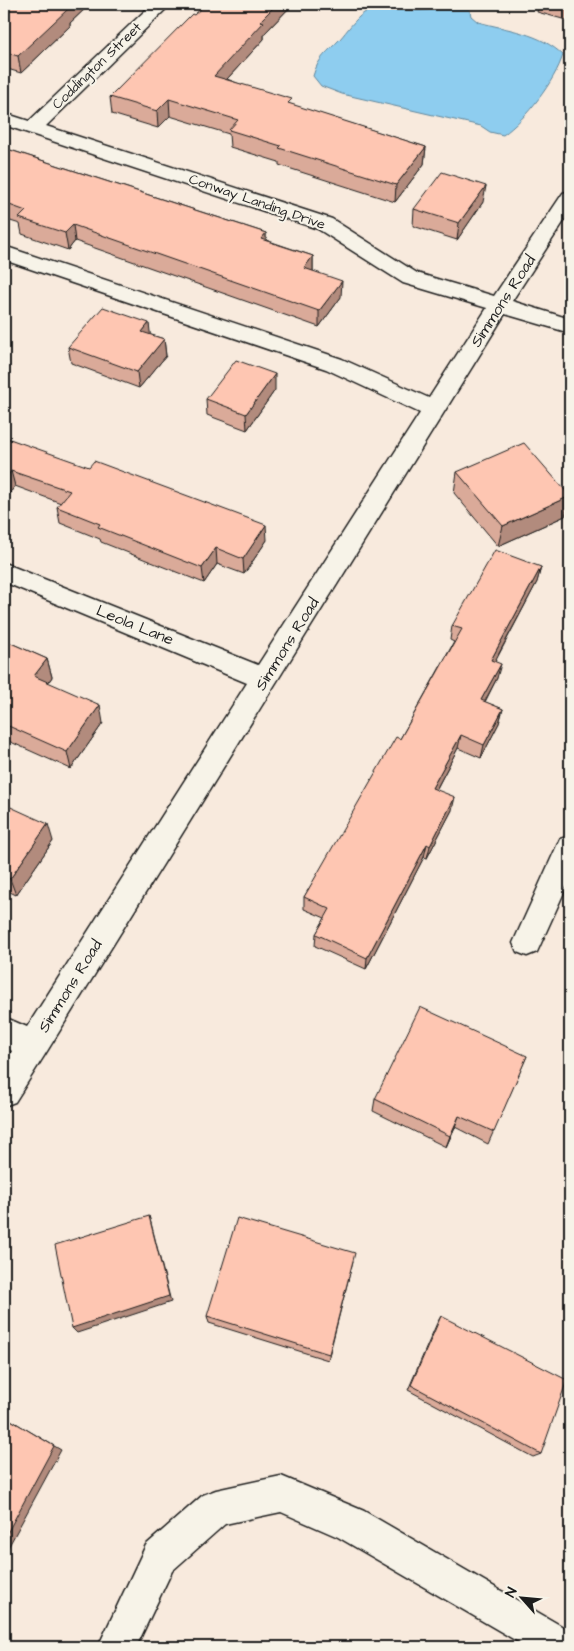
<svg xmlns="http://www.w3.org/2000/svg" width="574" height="1651" font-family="'Architects Daughter',sans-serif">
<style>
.water{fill:#8ecdef;stroke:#60869b}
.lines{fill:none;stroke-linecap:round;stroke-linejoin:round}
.minor-casing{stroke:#1c1c1c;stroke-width:3}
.minor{fill:#f7f3e8;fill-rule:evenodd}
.wall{fill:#daaa99;stroke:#1c1c1c}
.shaded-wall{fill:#b28b7d;stroke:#1c1c1c}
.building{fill:#fec6b2;stroke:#1c1c1c}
.labels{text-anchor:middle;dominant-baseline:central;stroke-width:4;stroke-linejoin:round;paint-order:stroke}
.far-street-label{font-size:14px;fill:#1c1c1c;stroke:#f7f3e8}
.street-label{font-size:16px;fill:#1c1c1c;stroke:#f7f3e8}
</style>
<rect width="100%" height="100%" fill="#f8eadd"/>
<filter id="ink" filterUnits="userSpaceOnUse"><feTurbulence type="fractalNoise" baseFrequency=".02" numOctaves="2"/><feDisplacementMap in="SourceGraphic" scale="10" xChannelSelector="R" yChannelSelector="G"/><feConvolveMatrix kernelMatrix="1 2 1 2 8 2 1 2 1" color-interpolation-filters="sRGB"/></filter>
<g filter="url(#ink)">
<!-- water -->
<path class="water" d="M444 4H468L471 16 478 22C508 30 540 33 563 55 555 81 526 119 503 135L490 132 481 126 342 94 321 86 313 76C319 56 327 53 340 39 347 31 355 19 364 13 384 0 418 20 444 4Z"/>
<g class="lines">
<defs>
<path id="minor" d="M152 4H171L46 126 332 219 417 273 494 296 563 193 570 191V212L512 301 570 319V333L505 314 44 1056 15 1102 4 1106V1064L12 1051 4 1046V1017L27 1027 247 683 4 582V563L258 665 420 413 326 369 4 260V246L342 359 429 398 487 308 403 283 318 229 4 125V113L29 121Z
M570 836V879L537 952 527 956 517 952 513 943 517 934 560 839Z
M281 1476 364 1511 570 1631V1647H527L338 1537 281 1512 225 1524 172 1571 136 1647H98L146 1545 203 1495 216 1490Z"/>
</defs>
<!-- minor casing -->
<use href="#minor" class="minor-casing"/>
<!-- minor -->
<use href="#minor" class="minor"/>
</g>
<!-- wall -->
<path class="wall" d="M4 4H90L70 23V26L21 73 4 68Z
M539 4H570V21L537 12Z
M292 5 264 34V39L227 79 292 105 426 147 424 164 395 202 279 165V162L230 147 229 134 170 116 158 128 112 114 110 97 194 15Z
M4 148 266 233V240L313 256V271L341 297 319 327 75 241 68 250 22 234 20 224 4 219Z
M483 202 457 240 413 226 414 209Z
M151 335 164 339 166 356 139 388 71 363 68 347Z
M275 390 247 430 207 415 206 399Z
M4 437 267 540 244 574 217 564 204 583 101 542 100 539 60 523 57 507 61 503 15 486 4 501Z
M457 472 570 495 565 516 498 546 454 493Z
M541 567 537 582 495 662 497 678 485 702 503 709 499 723 481 758 458 748 436 790 452 810 427 858 424 857 366 969 315 946 316 934 325 918 304 909V897L400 739 454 642 450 640 452 626Z
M4 640 47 659 52 677 48 683 103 723 71 769 4 739Z
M4 804 53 841 16 895 4 889Z
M527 1056 488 1144 455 1127 446 1147 373 1111 375 1099Z
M353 1261 328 1360 209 1323 207 1316Z
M441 1316 541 1454 533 1457 408 1390 437 1323Z"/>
<!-- shaded-wall -->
<path class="shaded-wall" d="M70 4H90L70 23V26L21 73 18 56Z
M277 4H292V5L264 34V39L215 92 214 76 260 21Z
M169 99 170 116 158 128 157 111Z
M426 147 424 164 395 202 396 185Z
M486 186 483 202 457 240 459 223Z
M73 225 75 241 68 250 65 233Z
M266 233V249L261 239Z
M313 256V272L304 268Z
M342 281 341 297 319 327V311Z
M149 323 151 340 142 332Z
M164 339 166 356 139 388 137 372Z
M275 374V390L247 430 246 414Z
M11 471 15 486 4 501V481Z
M570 496 565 516 498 546 503 526Z
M266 525 267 540 244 574 243 559Z
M216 548 217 564 204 583 202 568Z
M541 567 537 582 488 674 491 660Z
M47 659 52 677 39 695 34 676Z
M501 664 497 678 478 714 481 700Z
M100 705 103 723 71 769 67 752Z
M503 709 499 723 481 758 484 745Z
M461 735 458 748 430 801 432 788Z
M455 797 452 810 427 858 430 846Z
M48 824 53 841 16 895 10 879Z
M427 844 424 857 366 969 367 958Z
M459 1116 455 1127 446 1147 450 1136Z
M149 1216 151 1223 171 1302 77 1333 72 1328Z
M4 1416 61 1450 4 1555Z"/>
<!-- building -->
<path class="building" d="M4 4H70L65 8 68 9 18 56 4 52Z
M206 4H277L260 21 264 22 214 76 292 99 288 103 426 147 396 185 279 148 281 146 229 130 238 120 169 99 157 111 110 97 192 14 194 15Z
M4 148 266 233 261 239 313 256 304 268 342 281 319 311 73 225 65 233 19 218 26 211 4 203Z
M442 172 486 186 459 223 414 209Z
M103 307 149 323 142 332 164 339 137 372 68 347Z
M236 360 275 374 246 414 206 399Z
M4 437 89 467 94 461 266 525 243 559 216 548 202 568 98 527 100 524 57 507 70 491 11 471 4 481Z
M524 443 570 496 503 526 457 472Z
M495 550 541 567 491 660 501 664 481 700 503 709 484 745 461 735 432 788 455 797 430 846 427 844 367 958 316 934 330 909 304 897 396 737 400 739 462 629 452 626Z
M4 640 47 659 34 676 100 705 67 752 4 724Z
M4 804 48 824 10 879 4 876Z
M420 1007 527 1056 494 1132 459 1116 450 1136 375 1099Z
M149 1216 169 1296 72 1328 55 1245Z
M237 1218 355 1253 329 1354 207 1316Z
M441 1316 567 1380 541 1454 411 1385Z
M4 1416 54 1446 4 1539Z"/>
</g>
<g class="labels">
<!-- far-street labels -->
<g class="far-street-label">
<text transform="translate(97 66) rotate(-44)">Coddington Street</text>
<text transform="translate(257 202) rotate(19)">Conway Landing Drive</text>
</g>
<!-- street labels -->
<g class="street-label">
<text transform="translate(503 301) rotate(-57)">Simmons Road</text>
<text transform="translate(135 625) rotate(22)">Leola Lane</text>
<text transform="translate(287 644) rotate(-58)">Simmons Road</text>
<text transform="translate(70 986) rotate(-58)">Simmons Road</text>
</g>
</g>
<!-- margin -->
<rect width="574" height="1651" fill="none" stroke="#f7f3e8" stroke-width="20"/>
<rect x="10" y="10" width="554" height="1631" fill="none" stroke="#1c1c1c" stroke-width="2" filter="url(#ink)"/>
<!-- north arrow -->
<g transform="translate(522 1598) rotate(297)" stroke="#f7f3e8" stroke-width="4" paint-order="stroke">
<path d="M0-4L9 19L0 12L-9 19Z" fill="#1c1c1c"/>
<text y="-8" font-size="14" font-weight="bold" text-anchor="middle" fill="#1c1c1c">N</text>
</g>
</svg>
